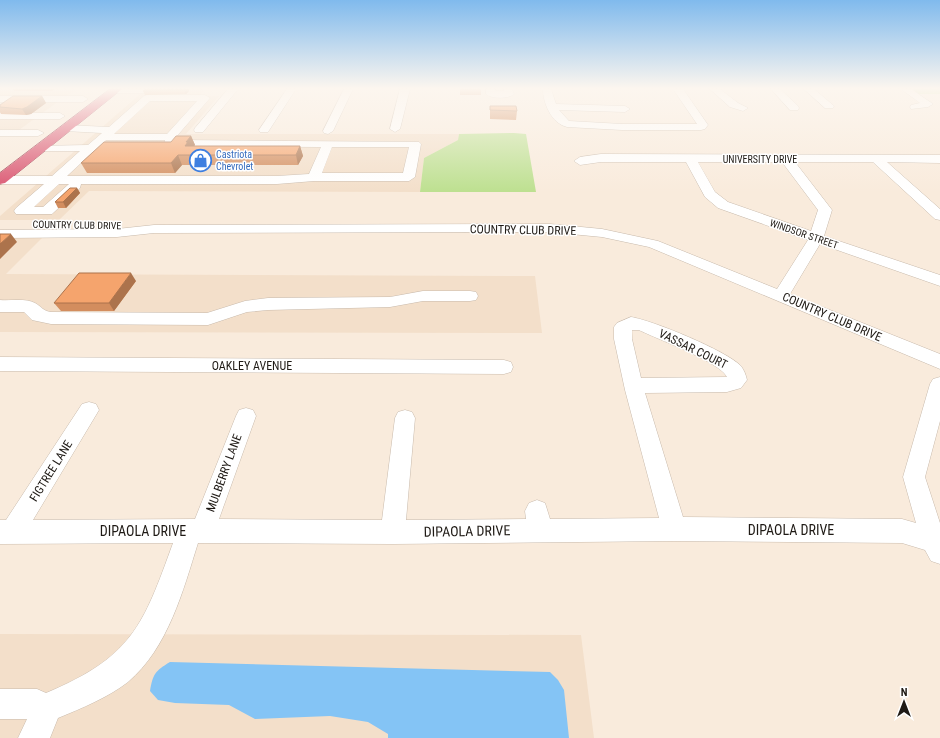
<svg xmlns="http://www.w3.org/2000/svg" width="940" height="738" font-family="'Roboto Condensed',sans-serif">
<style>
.built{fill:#f3dfca}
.green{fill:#bde090}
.water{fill:#84c4f5}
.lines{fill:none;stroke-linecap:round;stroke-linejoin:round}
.minor-casing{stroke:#c8baac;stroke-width:1}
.highway-casing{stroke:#994151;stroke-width:1}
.minor{fill:#fff;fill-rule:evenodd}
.highway{fill:#da5671;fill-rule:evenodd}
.wall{fill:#d38d5e}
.shaded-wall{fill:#ac734c}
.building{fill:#f5a46d;stroke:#ac734c}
.labels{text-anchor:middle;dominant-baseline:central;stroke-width:3;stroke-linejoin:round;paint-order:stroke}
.far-shop-label{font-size:10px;fill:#366cbe;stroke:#fff;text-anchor:start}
.far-street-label{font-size:10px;fill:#1f1a15;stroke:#fff}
.street-label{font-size:12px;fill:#1f1a15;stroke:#fff}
.near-street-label{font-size:14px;fill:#1f1a15;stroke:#fff}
</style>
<rect width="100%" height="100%" fill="#f9ebdc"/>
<!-- built -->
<path class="built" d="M0 89H77L65 97H0Z
M146 89H205L199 96H219L186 134H459L458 140 424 158 420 192 89 191 59 220H0V216Z
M4 101H59L19 130H0V104Z
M0 238H42L6 274 535 276 542 333 0 332Z
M0 634 581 635 594 738H0Z"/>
<!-- green -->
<path class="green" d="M908 89H940V94H917Z
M514 133 526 134 536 192H420L424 158 458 140 459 134Z"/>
<!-- water -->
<path class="water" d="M170 662 550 672 558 680 564 690 569 738H388V734L368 722 330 716 255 719 229 705 175 703 158 700 150 691C153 674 155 671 170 662Z"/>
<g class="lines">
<defs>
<path id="minor" d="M110 89H166L167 90 162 93H114L111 92Z
M228 89H238L203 132H195L194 130 195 128Z
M287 89H296L268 132H260L259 130Z
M344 89H353L333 131 328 134 324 133 323 131Z
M400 89H410L400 129 395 132 390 129Z
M486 89H495L496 91H504V89H512L514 94C509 99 491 99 486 94Z
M543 89H551L556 104 625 106 630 109 625 112 559 110 569 121 622 124H697L673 89H683L708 125 705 129 701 130H622L567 127C551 123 543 103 543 89Z
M710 89H720L738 103 748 108 743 111 730 107Z
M771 89H780L798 106 799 108 798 110H790Z
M804 89H814L834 106 833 108H825Z
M901 89H911L933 104 928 107 911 109 910 107 911 105 920 103Z
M147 95H205L210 98 176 137 177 140 419 142 421 144 415 177 409 181H314L277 184H81L80 188 52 214H16L14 211 16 208 44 184H0V176H52L80 151H40L34 148 36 146 88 145 102 133 65 131 60 128 65 125 109 127 144 96ZM150 101H197L167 134H114ZM106 140H165L164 145 170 148 175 146 321 147 309 174 277 176H67L94 151H122L128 148 122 145H102ZM332 147H409L403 173H322ZM59 184H69L43 207H34Z
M0 96H83L88 99 83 102H0Z
M0 113H60L65 116 60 119H0Z
M0 130H38L44 133 38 136H0Z
M601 154 940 155V163L887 162 940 209V220L935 219 873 162H795L832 210 824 236 940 275V286L820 244 790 294 940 354V369L649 247 602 237 550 232 154 233 117 237 0 238V230L117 229 154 225 550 224 602 229 658 241 777 289 808 240 718 208 705 197 686 162H601L580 165 574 161 580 157ZM698 162H782L818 210 811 231 728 202 715 192Z
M423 291H470L476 292 478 296 476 300 470 301H423L390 307 268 310 247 312 208 325 51 324 32 320 24 312H0V300C10 301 26 298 35 303 42 307 43 311 51 312L207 313 245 301 268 298 390 297Z
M631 317C652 320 727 351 741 366 744 370 746 375 747 380L741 388 727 392 645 393 683 517 902 519 916 523 903 477 930 384 933 379 940 377V421L925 477 940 523V564L931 561 925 550 902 543 674 541 393 544 198 543C183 591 168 648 128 682 107 698 82 708 58 718L50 738H18L27 719H0V689H37L46 693C132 657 143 626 173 543L0 544V520H6L82 404 89 402 96 404 99 410 33 520 195 519 236 416 239 410 246 408 253 410 256 416 219 519 382 520 395 418 398 412 405 410 412 412 415 418 406 520 526 519 525 511 529 503 537 500 545 503 550 519 659 518 625 390 614 339V327L617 323ZM632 330H639C657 339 720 362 727 377L641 378 632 339Z
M0 357 504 360 511 362 513 367 511 372 504 374 0 371Z"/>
<path id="highway" d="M110 89H122L5 183 0 184V173Z"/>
</defs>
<!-- minor casing -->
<use href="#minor" class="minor-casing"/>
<!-- highway casing -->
<use href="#highway" class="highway-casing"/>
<!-- minor -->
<use href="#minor" class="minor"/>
<!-- highway -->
<use href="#highway" class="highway"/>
</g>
<!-- wall -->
<path class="wall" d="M13 89H55L52 91H14Z
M146 89H189V91L186 94 145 95 143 91Z
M460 89H481V95H460Z
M42 96 46 103 31 114 26 115 1 114 0 112V105Z
M490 106 517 111 516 120 490 119Z
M191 136 195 145 194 146H300L303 156 298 165H182L175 173H87L81 163 171 142Z
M77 188 80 193 66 208H58L55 202Z
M136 281 114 311H61L54 303Z"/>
<!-- shaded-wall -->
<path class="shaded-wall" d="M186 89H189V91L186 94 184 90Z
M42 96 46 103 31 114 26 115 22 109Z
M191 136 195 145 191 150 192 152 189 156 185 146 186 142Z
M300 146 303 156 298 165 296 155Z
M178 155 182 165 175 173 171 163Z
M77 188 80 193 66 208 63 202Z
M11 234 17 242 0 259V244Z
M131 273 136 281 114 311 109 303Z"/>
<!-- building -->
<path class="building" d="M146 89H186L184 90 143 91Z
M13 96H42L27 107 22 109 0 107V105Z
M490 106H516L517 111 490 110Z
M176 136H191L186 142H188L185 146H300L296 155H178L171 163H81L104 142H171Z
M70 188H77L63 202H55Z
M0 234H11L0 244Z
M79 273H131L109 303H54Z"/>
<!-- sky -->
<linearGradient id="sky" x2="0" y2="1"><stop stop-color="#80baed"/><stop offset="0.46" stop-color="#fcf6ef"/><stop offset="1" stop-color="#fcf6ef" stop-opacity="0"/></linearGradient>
<rect width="940" height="192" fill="url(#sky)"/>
<!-- icons -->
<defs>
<symbol id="shop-ring" viewBox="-11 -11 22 22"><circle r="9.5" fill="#fff" stroke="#3f7fe0" stroke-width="1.5"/><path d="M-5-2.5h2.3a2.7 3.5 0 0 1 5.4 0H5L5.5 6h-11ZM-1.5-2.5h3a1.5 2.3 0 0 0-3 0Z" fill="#3f7fe0"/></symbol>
</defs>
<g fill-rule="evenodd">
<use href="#shop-ring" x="188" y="148" width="25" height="25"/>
</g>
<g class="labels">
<!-- far-shop labels -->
<g class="far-shop-label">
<text x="216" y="154">Castriota<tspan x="216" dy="12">Chevrolet</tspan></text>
</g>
<!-- far-street labels -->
<g class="far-street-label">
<text x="760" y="159">UNIVERSITY DRIVE</text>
<text transform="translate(77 225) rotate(1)">COUNTRY CLUB DRIVE</text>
<text transform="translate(804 234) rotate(19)">WINDSOR STREET</text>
</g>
<!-- street labels -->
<g class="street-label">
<text transform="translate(523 230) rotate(1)">COUNTRY CLUB DRIVE</text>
<text transform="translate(832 317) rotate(23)">COUNTRY CLUB DRIVE</text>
<text transform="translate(693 349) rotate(26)">VASSAR COURT</text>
<text x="252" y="366">OAKLEY AVENUE</text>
<text transform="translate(51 471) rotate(-58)">FIGTREE LANE</text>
<text transform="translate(224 473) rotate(-70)">MULBERRY LANE</text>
</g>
<!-- near-street labels -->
<g class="near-street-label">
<text x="791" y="530">DIPAOLA DRIVE</text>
<text x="143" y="531">DIPAOLA DRIVE</text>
<text transform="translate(467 531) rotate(-1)">DIPAOLA DRIVE</text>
</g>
</g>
<!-- north arrow -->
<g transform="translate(904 702)" stroke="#ffffff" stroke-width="3" paint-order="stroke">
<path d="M0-3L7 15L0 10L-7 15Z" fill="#1f1a15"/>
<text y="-6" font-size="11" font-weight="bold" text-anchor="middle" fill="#1f1a15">N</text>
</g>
</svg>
